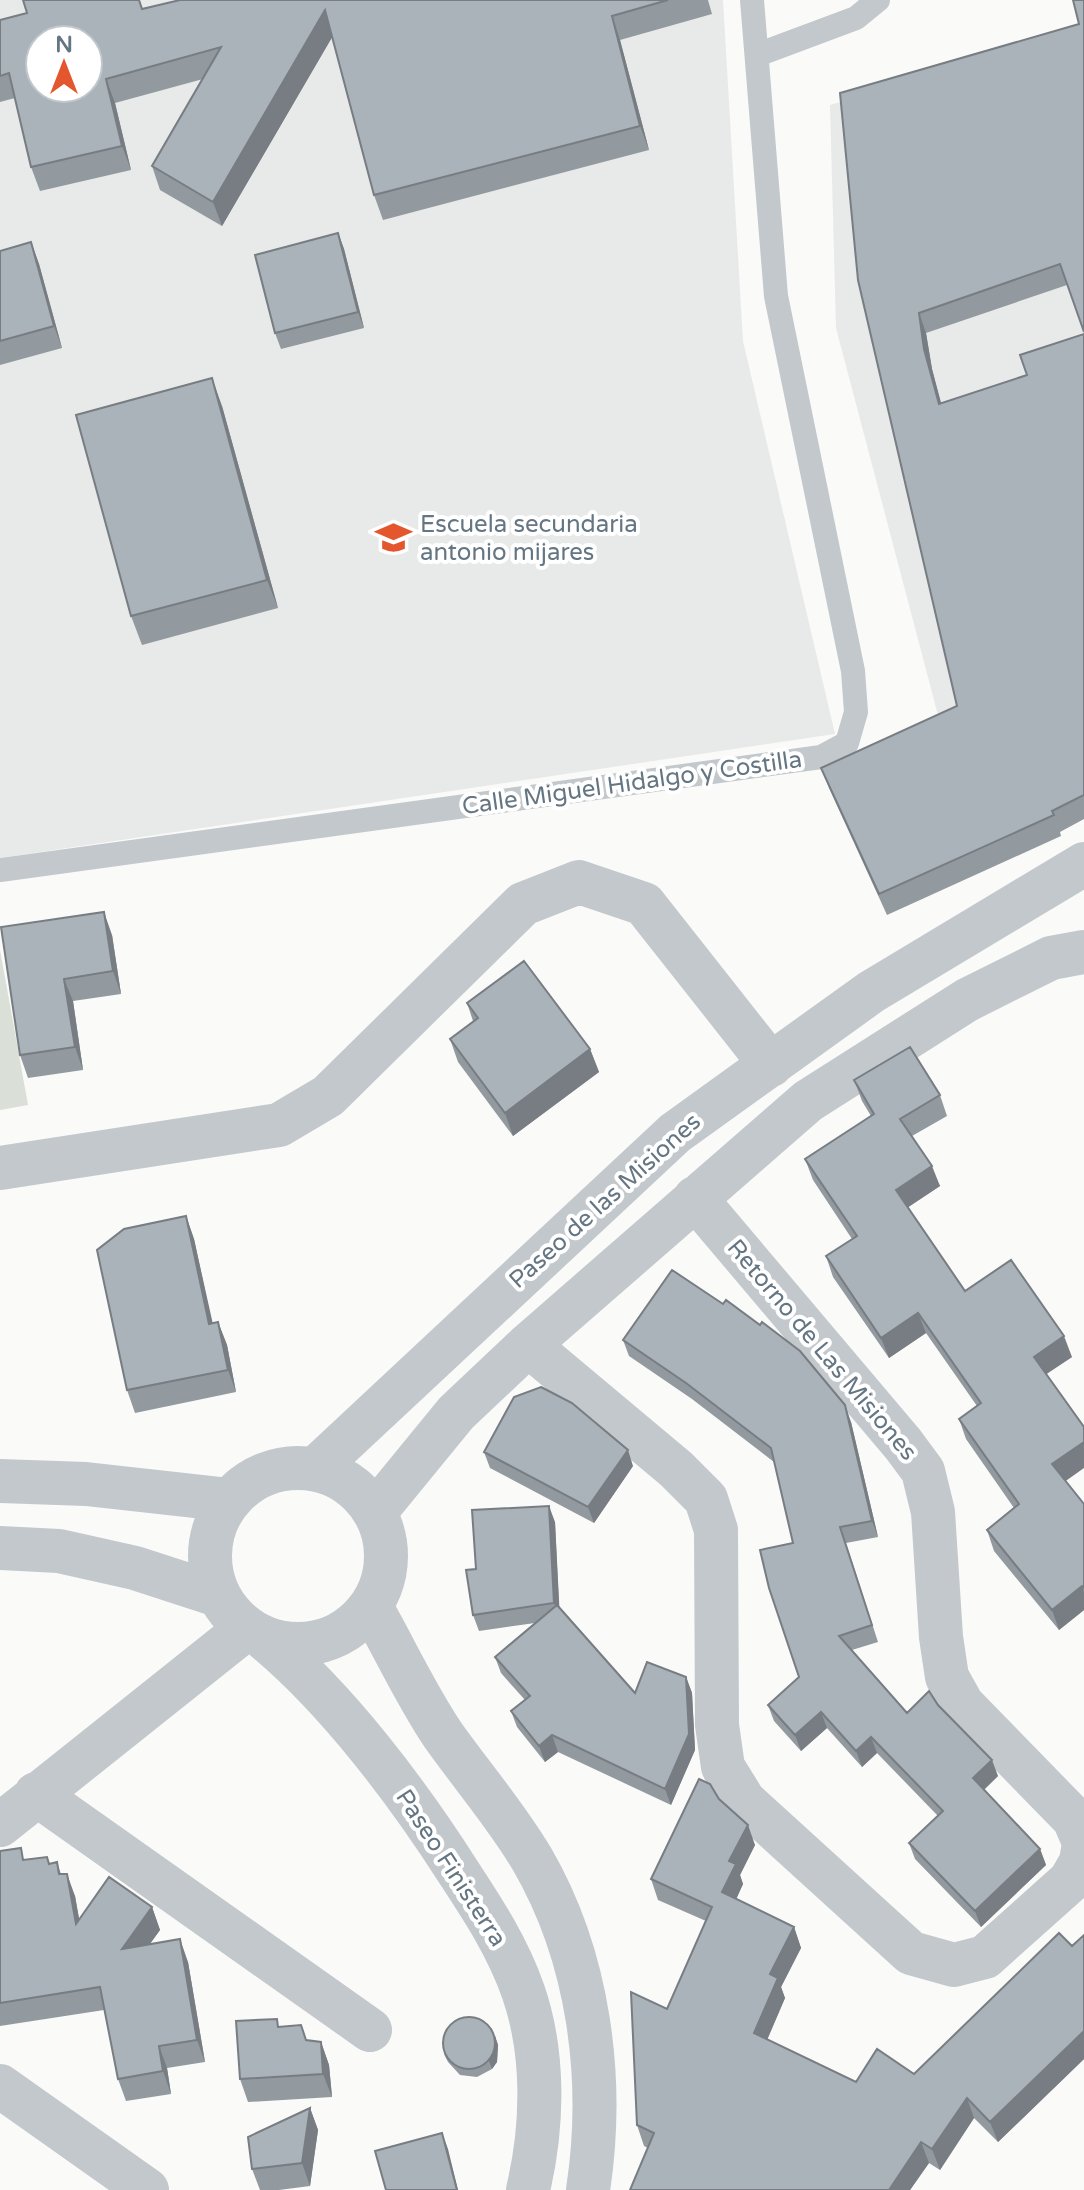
<svg xmlns="http://www.w3.org/2000/svg" width="1084" height="2190" font-family="'Varela Round',sans-serif">
<style>
.built{fill:#e8e9e9;fill-rule:evenodd}
.green{fill:#dadfd7}
.lines{fill:none;stroke-linecap:round;stroke-linejoin:round}
.lane{stroke:#c3c8cc;stroke-width:24}
.street{stroke:#c3c8cc;stroke-width:44}
.wall{fill:#929a9f}
.shaded-wall{fill:#777d82}
.building{fill:#aab3b9;stroke:#777d82;stroke-width:2;fill-rule:evenodd}
.labels{text-anchor:middle;dominant-baseline:central;stroke-width:8;stroke-linejoin:round;paint-order:stroke}
.poi-label{font-size:24px;fill:#657683;stroke:#fff;text-anchor:start}
.street-label{font-size:24px;fill:#657683;stroke:#fff}
</style>
<rect width="100%" height="100%" fill="#fafaf8"/>
<!-- built -->
<path class="built" d="M0 0H723L743 341 835 734 0 858ZM40 40H88V88H40Z
M1084 31V661L939 719 836 328 830 105Z"/>
<!-- green -->
<path class="green" d="M0 950 28 1105 0 1110Z"/>
<g class="lines">
<!-- lane -->
<path class="lane" d="M757 55 856 18 878 0
M0 870 821 757 847 743 856 712 853 671 776 296 752 0"/>
<!-- street -->
<path class="street" d="M0 1168 279 1125 328 1096 523 904 579 882 644 904 771 1065
M695 1198 903 1444 923 1471 933 1512 941 1637 947 1677 962 1704 1074 1819 1084 1842
M528 1345 676 1469 706 1499 716 1530 717 1725 723 1767 744 1801 911 1953 954 1965 985 1957 1070 1881 1081 1862 1084 1843
M210 1556a88 88 0 1 1 176 0a88 88 0 1 1-176 0Z
M315 1469 675 1133 871 992 1084 864
M0 1481 86 1484 230 1500
M375 1512 456 1413 528 1345 808 1101 967 1000 1051 958 1084 952
M0 1548 59 1551 135 1568 218 1595
M371 1607C395 1649 416 1695 443 1735 472 1776 506 1815 532 1859 589 1957 605 2079 588 2190
M265 1639C338 1700 408 1793 459 1873 484 1911 508 1948 523 1991 545 2054 543 2127 528 2190
M36 1794 370 2030
M0 1825 247 1628
M0 2086 147 2190"/>
</g>
<!-- wall -->
<path class="wall" d="M180 0H708L712 14 620 40 649 150 383 220 374 195 332 37 222 226 160 190 152 166 203 79 115 103 131 170 40 191 31 167 15 98 0 102V20L27 13 144 8Z
M1084 0 1067 285 926 333 932 369 941 404 1027 375 1084 334V819L1060 832 1061 836 887 915 829 788 821 768 957 706 840 93 1079 24Z
M338 233 344 249 364 328 281 349 275 333Z
M31 242 39 264 62 348 0 365V251Z
M222 406 278 608 142 645 131 616Z
M1 927 112 935 121 994 73 1001 83 1070 28 1078 20 1055Z
M467 1003 590 1049 599 1072 513 1136 458 1062 450 1039 473 1021Z
M854 1080 940 1095 947 1116 912 1136 940 1186 908 1207 965 1291 1072 1357 1046 1374 1065 1481 1084 1504V1610L1059 1630 994 1551 987 1530 1014 1508 966 1439 959 1419 977 1406 926 1333 889 1358 833 1277 826 1256 852 1239 813 1180 805 1159 871 1116 862 1101Z
M186 1216 194 1239 212 1323 218 1322 227 1345 236 1392 135 1413 127 1390Z
M623 1340 851 1422 878 1537 846 1543 878 1642 852 1650 907 1713 938 1705 998 1776 984 1790 1040 1849 1046 1865 981 1927 915 1859 909 1843 938 1816 877 1753 862 1767 827 1728 801 1751 774 1721 768 1705 799 1677 793 1543 774 1462 692 1399 629 1356Z
M484 1452 633 1466 594 1523 490 1468Z
M555 1522 559 1607 635 1693 686 1677 692 1693 695 1750 671 1805 558 1752 545 1762 517 1727 511 1711 525 1700 501 1673 495 1657 535 1623 479 1631 473 1615 476 1569Z
M719 1799 755 1845 740 1875 743 1884 736 1899 794 1927 801 1948 781 1987 785 1998 767 2040 856 2082 914 2074 1072 1946 1084 1935V2059L998 2142 974 2118 940 2170 929 2163 910 2190H630L648 2148 644 2146 637 2125 667 2009 706 1921 658 1900 651 1879Z
M0 1851 25 1860 47 1857 50 1864 57 1862 61 1874 75 1896 79 1919 152 1907 160 1930 150 1944 188 1962 205 2062 167 2068 171 2094 126 2101 118 2079 104 2010 0 2026Z
M280 2027 307 2040 321 2042 329 2065 332 2097 248 2102 240 2079Z
M495 2036 498 2045 497 2062 492 2069 477 2077 460 2075 448 2062 444 2054Z
M310 2108 318 2130 310 2186 279 2190H260L252 2169Z"/>
<!-- shaded-wall -->
<path class="shaded-wall" d="M325 10 334 34 222 226 213 202Z
M612 16 620 40 649 150 640 126Z
M106 79 115 103 131 170 122 146Z
M338 233 344 249 364 328 358 312Z
M31 242 39 264 62 348 54 326Z
M919 313 926 333 932 369 947 425 939 404 924 349Z
M212 378 222 406 278 608 267 580Z
M104 912 112 935 121 994 113 971Z
M64 979 73 1001 83 1070 75 1047Z
M590 1049 599 1072 513 1136 505 1113Z
M932 1166 940 1186 904 1210 896 1190Z
M186 1216 194 1239 218 1347 209 1324Z
M918 1313 926 1333 889 1358 881 1338Z
M218 1322 227 1345 236 1392 228 1370Z
M1064 1336 1072 1357 1042 1377 1034 1357Z
M845 1405 851 1422 878 1537 872 1521Z
M1084 1442V1468L1060 1485 1052 1464Z
M628 1450 633 1466 594 1523 588 1507Z
M549 1506 555 1522 560 1619 554 1603Z
M1082 1586 1084 1592V1610L1059 1630 1052 1610Z
M686 1677 692 1693 695 1750 671 1805 665 1789Z
M821 1712 827 1728 801 1751 795 1735Z
M552 1735 558 1752 545 1762 539 1746Z
M871 1737 877 1753 862 1767 856 1751Z
M992 1760 998 1776 978 1795 973 1778Z
M748 1825 755 1845 740 1875 743 1884 730 1913 722 1892 729 1861Z
M1040 1849 1046 1865 981 1927 975 1911Z
M67 1874 75 1896 84 1946 76 1924Z
M152 1907 160 1930 130 1971 122 1949Z
M794 1927 801 1948 781 1987 785 1998 761 2054 754 2033 770 1974Z
M180 1939 188 1962 205 2062 197 2040Z
M1084 2031V2059L998 2142 990 2122Z
M495 2036 498 2045 497 2062 492 2069 489 2061Z
M321 2042 329 2065 332 2097 323 2074Z
M159 2046 167 2068 171 2094 163 2071Z
M967 2098 974 2118 940 2170 932 2149Z
M310 2108 318 2130 310 2186 302 2163Z
M442 2133 448 2149 458 2190H457Z
M921 2142 929 2163 910 2190H889Z"/>
<!-- building -->
<path class="building" d="M23 0H139L142 9 180 0H668L612 16 640 126 374 195 325 10 213 202 152 166 221 47 106 79 122 146 31 167 9 73 0 76V20L27 13ZM40 40H88V88H40Z
M1073 0H1084V332L1060 264 919 313 924 349 939 404 1027 375 1020 355 1084 334V795L1052 811 1054 815 879 894 821 768 957 706 858 280 840 93 1079 24Z
M338 233 358 312 275 333 255 255Z
M31 242 54 326 0 341V251Z
M212 378 267 580 131 616 76 415Z
M104 912 113 971 64 979 75 1047 20 1055 1 927Z
M524 961 590 1049 505 1113 450 1039 478 1018 467 1003Z
M910 1047 940 1095 900 1119 932 1166 896 1190 965 1291 1011 1260 1064 1336 1034 1357 1084 1427V1442L1052 1464 1084 1504V1588L1082 1586 1052 1610 987 1530 1019 1504 959 1419 981 1403 918 1313 881 1338 826 1256 857 1236 805 1159 874 1114 854 1080Z
M186 1216 209 1324 218 1322 228 1370 127 1390 97 1250 124 1229Z
M672 1270 723 1304 726 1300 760 1325 762 1322 800 1351 845 1405 872 1521 840 1527 872 1625 839 1636 907 1713 929 1691 938 1705 992 1760 973 1778 1040 1849 975 1911 909 1843 943 1811 871 1737 856 1751 821 1712 795 1735 768 1705 799 1677 769 1588 760 1550 793 1543 771 1448 686 1383 623 1340Z
M541 1387 572 1403 628 1450 588 1507 484 1452 514 1397Z
M549 1506 554 1603 473 1615 466 1570 476 1569 472 1510Z
M557 1605 635 1693 647 1662 686 1677 689 1734 665 1789 552 1735 539 1746 511 1711 530 1696 495 1657Z
M699 1779 710 1784 719 1799 748 1825 729 1861 736 1864 722 1892 794 1927 770 1974 778 1978 754 2033 856 2082 877 2049 914 2074 1059 1933 1072 1946 1084 1935V2031L990 2122 967 2098 932 2149 921 2142 889 2190H630L654 2133 637 2125 631 1992 667 2009 712 1907 651 1879Z
M21 1848 23 1860 47 1857 49 1864 57 1862 59 1874H67L76 1924 109 1877 152 1907 122 1949 180 1939 197 2040 159 2046 163 2071 118 2079 100 1987 0 2003V1851Z
M443 2043a26 26 0 1 1 52 0a26 26 0 1 1-52 0Z
M277 2019 278 2027 301 2025 306 2040 321 2042 323 2074 240 2079 236 2021Z
M310 2108 302 2163 252 2169 248 2137Z
M442 2133 457 2190H386L375 2151Z"/>
<!-- icons -->
<defs>
<symbol id="school-bare" viewBox="-9 -9 18 18"><path d="M0-5L7-2L0 1L-7-2ZM-4 1L0 2.5L4 1V4Q0 6-4 4Z" fill="#e4572e" stroke="#fff" stroke-width="2.5" paint-order="stroke"/></symbol>
</defs>
<g fill-rule="evenodd">
<use href="#school-bare" x="368" y="512" width="51" height="51"/>
</g>
<g class="labels">
<!-- poi labels -->
<g class="poi-label">
<text x="420" y="524">Escuela secundaria<tspan x="420" dy="28">antonio mijares</tspan></text>
</g>
<!-- street labels -->
<g class="street-label">
<text transform="translate(632 783) rotate(-8)">Calle Miguel Hidalgo y Costilla</text>
<text transform="translate(605 1201) rotate(-42)">Paseo de las Misiones</text>
<text transform="translate(822 1350) rotate(50)">Retorno de Las Misiones</text>
<text transform="translate(451 1868) rotate(57)">Paseo Finisterra</text>
</g>
</g>
<!-- north arrow -->
<g transform="translate(64 64)"><circle r="38" fill="#ffffff" stroke="#c1c8cd" stroke-width="2"/>
<path d="M0-6L14 30L0 20L-14 30Z" fill="#e4572e"/>
<text y="-12" font-size="22" font-weight="bold" text-anchor="middle" fill="#657683">N</text>
</g>
</svg>
